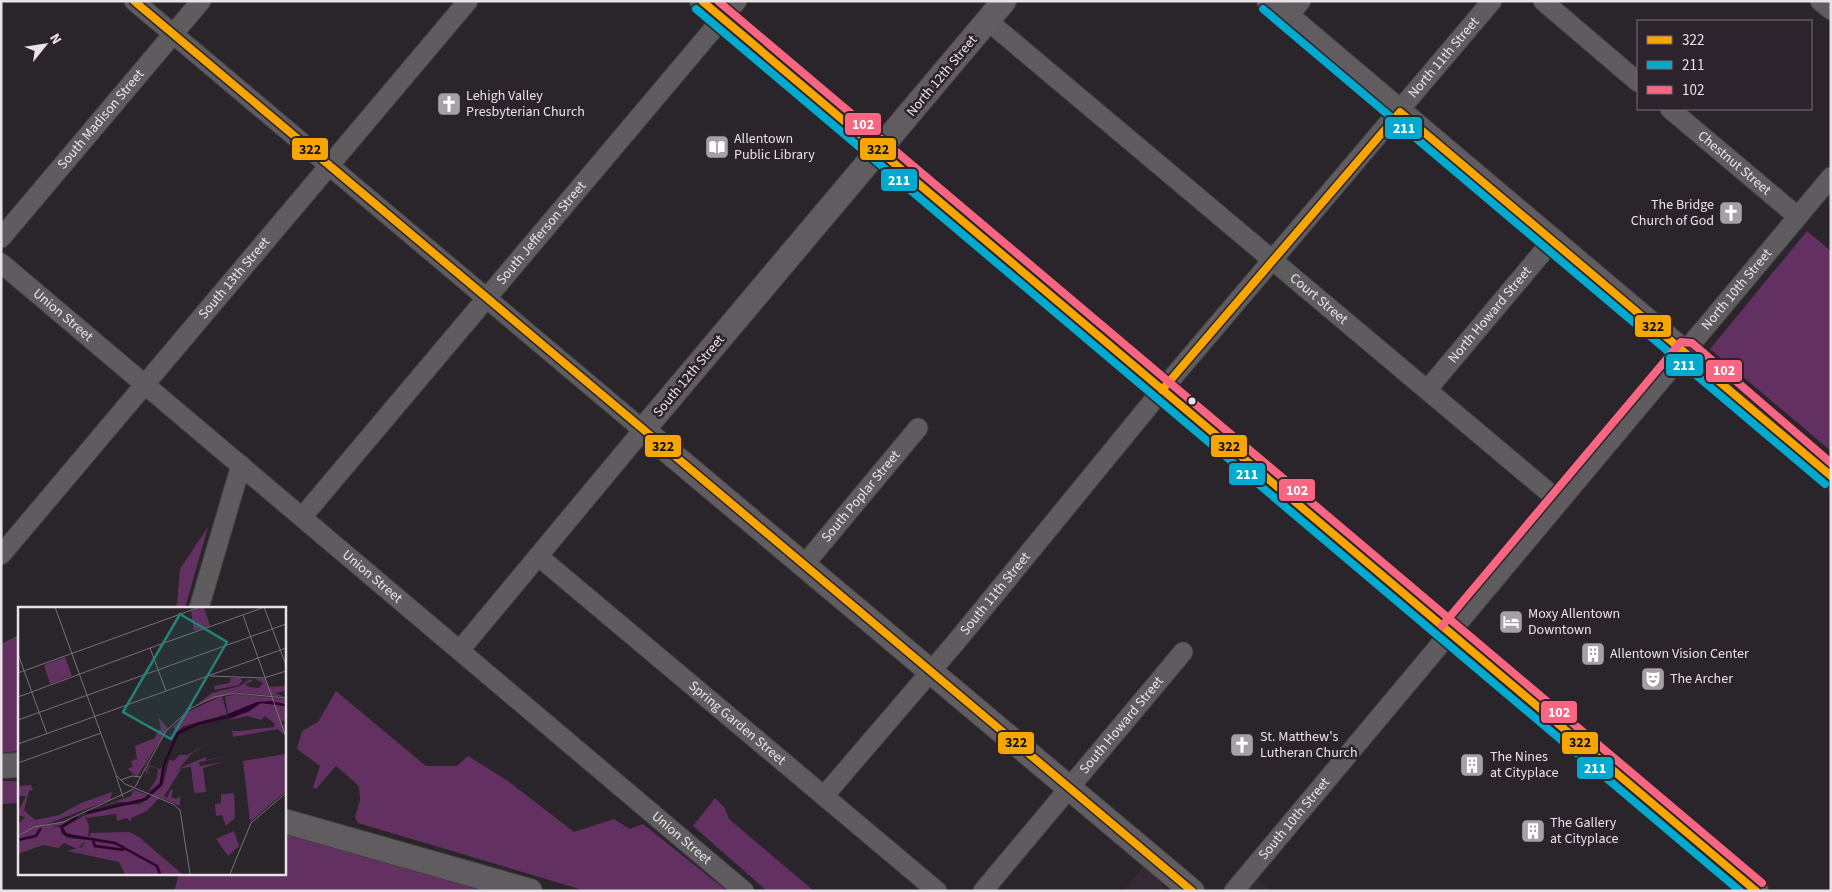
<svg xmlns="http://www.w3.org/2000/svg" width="1832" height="892" font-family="'Source Sans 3',sans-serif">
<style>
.built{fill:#342834}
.green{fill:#633062}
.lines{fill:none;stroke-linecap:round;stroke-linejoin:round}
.minor-casing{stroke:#444044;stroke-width:21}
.major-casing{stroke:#444044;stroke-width:26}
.minor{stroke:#5e5c5e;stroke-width:19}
.major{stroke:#605c60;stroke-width:24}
.bus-1-casing{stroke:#2c232c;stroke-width:11}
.bus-2-casing{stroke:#2c232c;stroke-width:11}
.bus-3-casing{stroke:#2c232c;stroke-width:11}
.bus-1{stroke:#f7a600;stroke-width:8}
.bus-2{stroke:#00a9ce;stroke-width:8}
.bus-3{stroke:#fa6682;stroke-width:8}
.bus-dot{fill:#e9e3e8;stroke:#2c232c;stroke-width:2}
.labels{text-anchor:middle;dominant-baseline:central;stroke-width:5;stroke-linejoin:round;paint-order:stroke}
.street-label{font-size:14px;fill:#e9e3e8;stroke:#2c232c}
.poi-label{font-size:14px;fill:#e9e3e8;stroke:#2c232c;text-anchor:start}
.inset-river{fill:none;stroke:#2c032c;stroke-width:2.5}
.inset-road{fill:none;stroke:#767176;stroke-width:1}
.view{fill:#25817a;fill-opacity:0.15;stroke:#25817a;stroke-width:2.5}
.inset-edge{fill:none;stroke:#e9e3e8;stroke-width:2.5}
.line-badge{stroke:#2c232c;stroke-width:2}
.badge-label{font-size:14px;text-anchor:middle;font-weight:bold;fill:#fff}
.pale-badge-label{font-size:14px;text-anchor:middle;font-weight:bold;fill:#111}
</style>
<rect width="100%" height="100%" fill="#2a252a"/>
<!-- built -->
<path class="built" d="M1144 866 1156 876 1167 891H1123Z
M1255 876 1273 891H1243Z"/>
<!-- green -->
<path class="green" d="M1807 231 1831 251V451L1710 349Z
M208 527 185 608H174L177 604 180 569Z
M19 635V751L1 753V644Z
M336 691 426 766H457L468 756 508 781 574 832 614 819 630 829 643 824 727 891H586L358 823 355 817 360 800 359 786 336 766 316 789 313 787 320 766 297 749 302 731 318 722Z
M1 781H19V803L1 804Z
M715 798 725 808 729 819 814 891H767L693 826Z
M284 831 483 891H171L175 889 179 873H284Z"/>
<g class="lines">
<defs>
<g id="minor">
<path d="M134 1 643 430 460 650"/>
<path d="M1543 1 1638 82"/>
<path d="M1820 1 1831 10"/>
<path d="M1288 17 1301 1"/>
<path id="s1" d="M988 21 1559 501"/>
<path id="s2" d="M1670 109 1797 216"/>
<path id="s3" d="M1 238 201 1"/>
<path id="s4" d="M1 263 744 891"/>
<path id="s5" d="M1427 390 1552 241"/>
<path id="s6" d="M303 516 737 1"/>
<path id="s7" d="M1 555 468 1"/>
<path id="s8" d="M538 556 937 891"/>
<path id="s9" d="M804 565 918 428"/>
<path d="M199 608 241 465"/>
<path id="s10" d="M824 796 956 642 1162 390 1492 1"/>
<path id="s11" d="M983 891 1183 652"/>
<path id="s12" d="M1234 891 1831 177"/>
</g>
<path id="major" d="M702 1 1756 891
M1004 1 643 430 1192 891
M1269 1 1831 476
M1 766 19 765
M284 821 530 891"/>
</defs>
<!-- minor casing -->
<use href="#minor" class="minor-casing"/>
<!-- major casing -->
<use href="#major" class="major-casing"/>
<!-- minor -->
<use href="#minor" class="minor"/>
<!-- major -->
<use href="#major" class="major"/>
<defs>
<path id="bus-1" d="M134 1 1192 891
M702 1 1756 891
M1162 390 1400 112 1831 476"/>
<path id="bus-2" d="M696 9 1740 891
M1263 9 1825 484"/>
<path id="bus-3" d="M718 1 1762 883
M1442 626 1681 342 1692 343 1831 463"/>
</defs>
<!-- bus-1 casing -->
<use href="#bus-1" class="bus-1-casing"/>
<!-- bus-2 casing -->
<use href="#bus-2" class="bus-2-casing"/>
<!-- bus-3 casing -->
<use href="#bus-3" class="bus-3-casing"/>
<!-- bus-1 -->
<use href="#bus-1" class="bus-1"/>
<!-- bus-2 -->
<use href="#bus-2" class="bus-2"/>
<!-- bus-3 -->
<use href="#bus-3" class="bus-3"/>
</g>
<!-- icons -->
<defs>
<symbol id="church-square" viewBox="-11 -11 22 22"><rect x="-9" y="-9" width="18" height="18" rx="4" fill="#a6a0a6" stroke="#2c232c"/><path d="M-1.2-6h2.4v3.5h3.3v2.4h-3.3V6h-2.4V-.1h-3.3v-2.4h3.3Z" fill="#fff"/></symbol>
<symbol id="library-square" viewBox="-11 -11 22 22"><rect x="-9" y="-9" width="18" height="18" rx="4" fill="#a6a0a6" stroke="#2c232c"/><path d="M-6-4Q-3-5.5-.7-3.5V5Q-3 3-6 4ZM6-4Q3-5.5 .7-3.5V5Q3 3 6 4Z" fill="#fff"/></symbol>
<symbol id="hotel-square" viewBox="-11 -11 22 22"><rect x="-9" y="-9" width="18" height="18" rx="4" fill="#a6a0a6" stroke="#2c232c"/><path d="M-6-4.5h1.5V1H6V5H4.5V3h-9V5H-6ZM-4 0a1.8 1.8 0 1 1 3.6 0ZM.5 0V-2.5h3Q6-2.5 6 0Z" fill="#fff"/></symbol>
<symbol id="building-square" viewBox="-11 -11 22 22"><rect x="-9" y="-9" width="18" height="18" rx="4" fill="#a6a0a6" stroke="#2c232c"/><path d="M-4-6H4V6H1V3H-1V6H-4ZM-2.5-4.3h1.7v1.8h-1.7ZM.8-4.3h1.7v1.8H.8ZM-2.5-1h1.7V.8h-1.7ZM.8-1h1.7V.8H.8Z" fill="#fff"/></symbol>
<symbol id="theatre-square" viewBox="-11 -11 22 22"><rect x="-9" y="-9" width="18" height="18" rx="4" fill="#a6a0a6" stroke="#2c232c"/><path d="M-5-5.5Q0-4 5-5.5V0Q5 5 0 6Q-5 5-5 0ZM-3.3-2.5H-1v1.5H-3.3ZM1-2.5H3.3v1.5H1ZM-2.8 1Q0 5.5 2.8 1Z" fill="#fff"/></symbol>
</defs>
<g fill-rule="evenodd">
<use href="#church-square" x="435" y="90" width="28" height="28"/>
<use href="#library-square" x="703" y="133" width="28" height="28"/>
<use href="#church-square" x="1717" y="199" width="28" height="28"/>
<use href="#hotel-square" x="1497" y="608" width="28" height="28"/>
<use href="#building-square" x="1579" y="640" width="28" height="28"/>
<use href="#theatre-square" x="1639" y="665" width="28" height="28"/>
<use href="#church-square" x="1228" y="731" width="28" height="28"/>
<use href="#building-square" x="1458" y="751" width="28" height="28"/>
<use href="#building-square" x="1519" y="817" width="28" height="28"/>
</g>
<!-- markers -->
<circle class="bus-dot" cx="1192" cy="401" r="4.5"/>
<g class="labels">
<!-- street labels -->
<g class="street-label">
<text stroke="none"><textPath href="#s10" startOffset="964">North 11th Street</textPath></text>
<text transform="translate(942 76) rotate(-50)">North 12th Street</text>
<text stroke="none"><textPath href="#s3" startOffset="155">South Madison Street</textPath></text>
<text stroke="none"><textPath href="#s2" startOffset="84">Chestnut Street</textPath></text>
<text stroke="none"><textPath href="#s6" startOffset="370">South Jefferson Street</textPath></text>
<text stroke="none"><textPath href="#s7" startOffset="362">South 13th Street</textPath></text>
<text stroke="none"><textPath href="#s12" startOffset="784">North 10th Street</textPath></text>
<text stroke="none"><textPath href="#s1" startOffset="432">Court Street</textPath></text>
<text stroke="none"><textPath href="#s5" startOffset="98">North Howard Street</textPath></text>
<text stroke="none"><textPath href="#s4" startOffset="81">Union Street</textPath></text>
<text transform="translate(689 376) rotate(-50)">South 12th Street</text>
<text stroke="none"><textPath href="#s9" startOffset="89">South Poplar Street</textPath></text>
<text stroke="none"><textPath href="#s4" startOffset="486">Union Street</textPath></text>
<text stroke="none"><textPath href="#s10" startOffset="265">South 11th Street</textPath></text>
<text stroke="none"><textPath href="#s8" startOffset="260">Spring Garden Street</textPath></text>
<text stroke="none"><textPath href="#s11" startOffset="216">South Howard Street</textPath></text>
<text stroke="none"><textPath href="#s12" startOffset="94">South 10th Street</textPath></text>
<text stroke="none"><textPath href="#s4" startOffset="891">Union Street</textPath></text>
</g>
<!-- poi labels -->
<g class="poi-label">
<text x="466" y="96">Lehigh Valley<tspan x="466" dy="16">Presbyterian Church</tspan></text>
<text x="734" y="139">Allentown<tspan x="734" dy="16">Public Library</tspan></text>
<text x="1714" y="205" text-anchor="end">The Bridge<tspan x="1714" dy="16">Church of God</tspan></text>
<text x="1528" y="614">Moxy Allentown<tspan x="1528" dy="16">Downtown</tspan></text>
<text x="1610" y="654">Allentown Vision Center</text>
<text x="1670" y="679">The Archer</text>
<text x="1260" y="737">St. Matthew's<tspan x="1260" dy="16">Lutheran Church</tspan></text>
<text x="1490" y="757">The Nines<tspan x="1490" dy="16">at Cityplace</tspan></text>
<text x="1550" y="823">The Gallery<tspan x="1550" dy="16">at Cityplace</tspan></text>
</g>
</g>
<!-- overview -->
<g transform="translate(18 607)">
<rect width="268" height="268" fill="#2a252a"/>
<path d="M186 0 192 19 176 24 173 4ZM47 50 54 69 32 77 26 58ZM213 71H223L224 74 221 78 197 83 196 79 211 76ZM232 72 235 74 227 77 231 80 241 81 245 76 237 72H247L250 80 267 79V84L257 86 267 90 217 85 179 97 194 86 222 79ZM217 87 267 92V97L239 95 210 107 207 90ZM204 89 209 107 166 119 159 125 155 120 169 105ZM243 96 267 99V116L264 113V117L267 118 266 128 260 122 215 130 214 121 215 124H222L256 120 257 117 247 109 243 113 229 109 212 113ZM140 110 150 121 119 170 110 162 115 159 113 154 119 152 117 139 137 131 140 123 143 122ZM190 137 173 147 157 167 164 160 188 150V153L217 148 181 155 182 159 205 155 185 161 188 185 176 186 173 160 164 161 146 189 149 191 153 182 155 184 153 190 158 192 162 189V199L142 190 129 204 113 211V215L109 211 99 214 98 207 69 211 68 208 96 199 123 197 145 178 151 153 156 154 161 148H169ZM267 147V185L232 215 225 154ZM147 154 141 177 130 185 139 171 140 162 132 159 129 164 133 166 127 165 131 158 142 162ZM13 178 15 183 11 184 6 203 17 213 41 208 63 196 94 185 92 193 0 228V217L7 210 0 208V205L8 189H0V179ZM116 183 130 188 119 195H99L67 205 113 189ZM216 186 217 211 208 219 204 208 198 209 197 197 203 196V187ZM67 208 71 219 70 231 45 225V221ZM55 212 47 218 34 219 43 220V226L50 231 69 233 59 242 46 236 40 241 25 238 0 247V230L12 222ZM216 224 221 239 210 249 198 232ZM111 225 121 230 164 267H107L101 255 49 244 64 240 73 226Z" fill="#633062"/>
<path d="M253 94 267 97V99L243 96 230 105 211 111 210 107 239 95Z" fill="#2c032c"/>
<path class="inset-river" d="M69 206 128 192 143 177 145 160 160 126 179 117 213 109M59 210 43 220 48 228 97 236 139 259 142 267M0 233 18 229 23 221M75 234 77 239 106 243"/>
<path class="inset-road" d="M37 0 98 168 107 177 155 197 162 203 172 267M246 0 268 58M247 0 132 41 148 84 268 41M225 8 268 130M0 47 29 127M0 66 182 0M192 69 246 71 268 64M0 90 132 41M0 113 268 17M0 137 148 84M0 156 83 126M98 169 105 190M103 173 114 169 123 170M117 180 148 124 173 101 196 90 217 86 268 91M0 229 16 220 45 215 116 182M212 267 233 216 268 186"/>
<path class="view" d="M162 7 209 35 153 132 105 105Z"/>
<rect width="268" height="268" class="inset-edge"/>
</g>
<g class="line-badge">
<rect x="844" y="112" width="38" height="24" rx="5" fill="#fa6682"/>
<rect x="1384" y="116" width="39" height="24" rx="5" fill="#00a9ce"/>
<rect x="291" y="137" width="38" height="24" rx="5" fill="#f7a600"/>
<rect x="859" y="137" width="38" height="24" rx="5" fill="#f7a600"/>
<rect x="880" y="168" width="38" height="24" rx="5" fill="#00a9ce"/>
<rect x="1634" y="314" width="38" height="24" rx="5" fill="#f7a600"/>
<rect x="1665" y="353" width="39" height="24" rx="5" fill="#00a9ce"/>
<rect x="1705" y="359" width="38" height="24" rx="5" fill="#fa6682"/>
<rect x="644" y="434" width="38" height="24" rx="5" fill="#f7a600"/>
<rect x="1210" y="434" width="38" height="24" rx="5" fill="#f7a600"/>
<rect x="1228" y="462" width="38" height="24" rx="5" fill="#00a9ce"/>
<rect x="1278" y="478" width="38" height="24" rx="5" fill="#fa6682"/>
<rect x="1540" y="700" width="38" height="24" rx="5" fill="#fa6682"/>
<rect x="997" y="731" width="38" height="24" rx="5" fill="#f7a600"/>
<rect x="1561" y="731" width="38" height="24" rx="5" fill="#f7a600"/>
<rect x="1576" y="756" width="38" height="24" rx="5" fill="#00a9ce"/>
</g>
<g class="badge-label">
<text x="863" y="129">102</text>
<text x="1404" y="133">211</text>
<text x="899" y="185">211</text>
<text x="1684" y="370">211</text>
<text x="1724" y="375">102</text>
<text x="1247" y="479">211</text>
<text x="1297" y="495">102</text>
<text x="1559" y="717">102</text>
<text x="1595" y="773">211</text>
</g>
<g class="pale-badge-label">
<text x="310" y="154">322</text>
<text x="878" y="154">322</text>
<text x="1653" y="331">322</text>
<text x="663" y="451">322</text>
<text x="1229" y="451">322</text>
<text x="1016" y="747">322</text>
<text x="1580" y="747">322</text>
</g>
<!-- border -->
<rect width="1832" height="892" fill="none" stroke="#e9e3e8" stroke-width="5"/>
<!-- legend -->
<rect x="1637" y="20" width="175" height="90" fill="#2c232c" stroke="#787077"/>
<rect x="1647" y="36" width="25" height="8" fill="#f7a600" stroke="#787077"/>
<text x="1682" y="45" font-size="15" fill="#e9e3e8">322</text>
<rect x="1647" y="61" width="25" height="8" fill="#00a9ce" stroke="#787077"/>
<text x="1682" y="70" font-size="15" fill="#e9e3e8">211</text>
<rect x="1647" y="86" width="25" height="8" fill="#fa6682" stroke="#787077"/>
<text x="1682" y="95" font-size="15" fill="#e9e3e8">102</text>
<!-- north arrow -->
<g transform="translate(45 45) rotate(60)" stroke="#2c232c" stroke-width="4" paint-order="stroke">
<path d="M0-4L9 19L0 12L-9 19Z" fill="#e9e3e8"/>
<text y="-8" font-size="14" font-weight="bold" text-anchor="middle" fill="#e9e3e8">N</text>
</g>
</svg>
